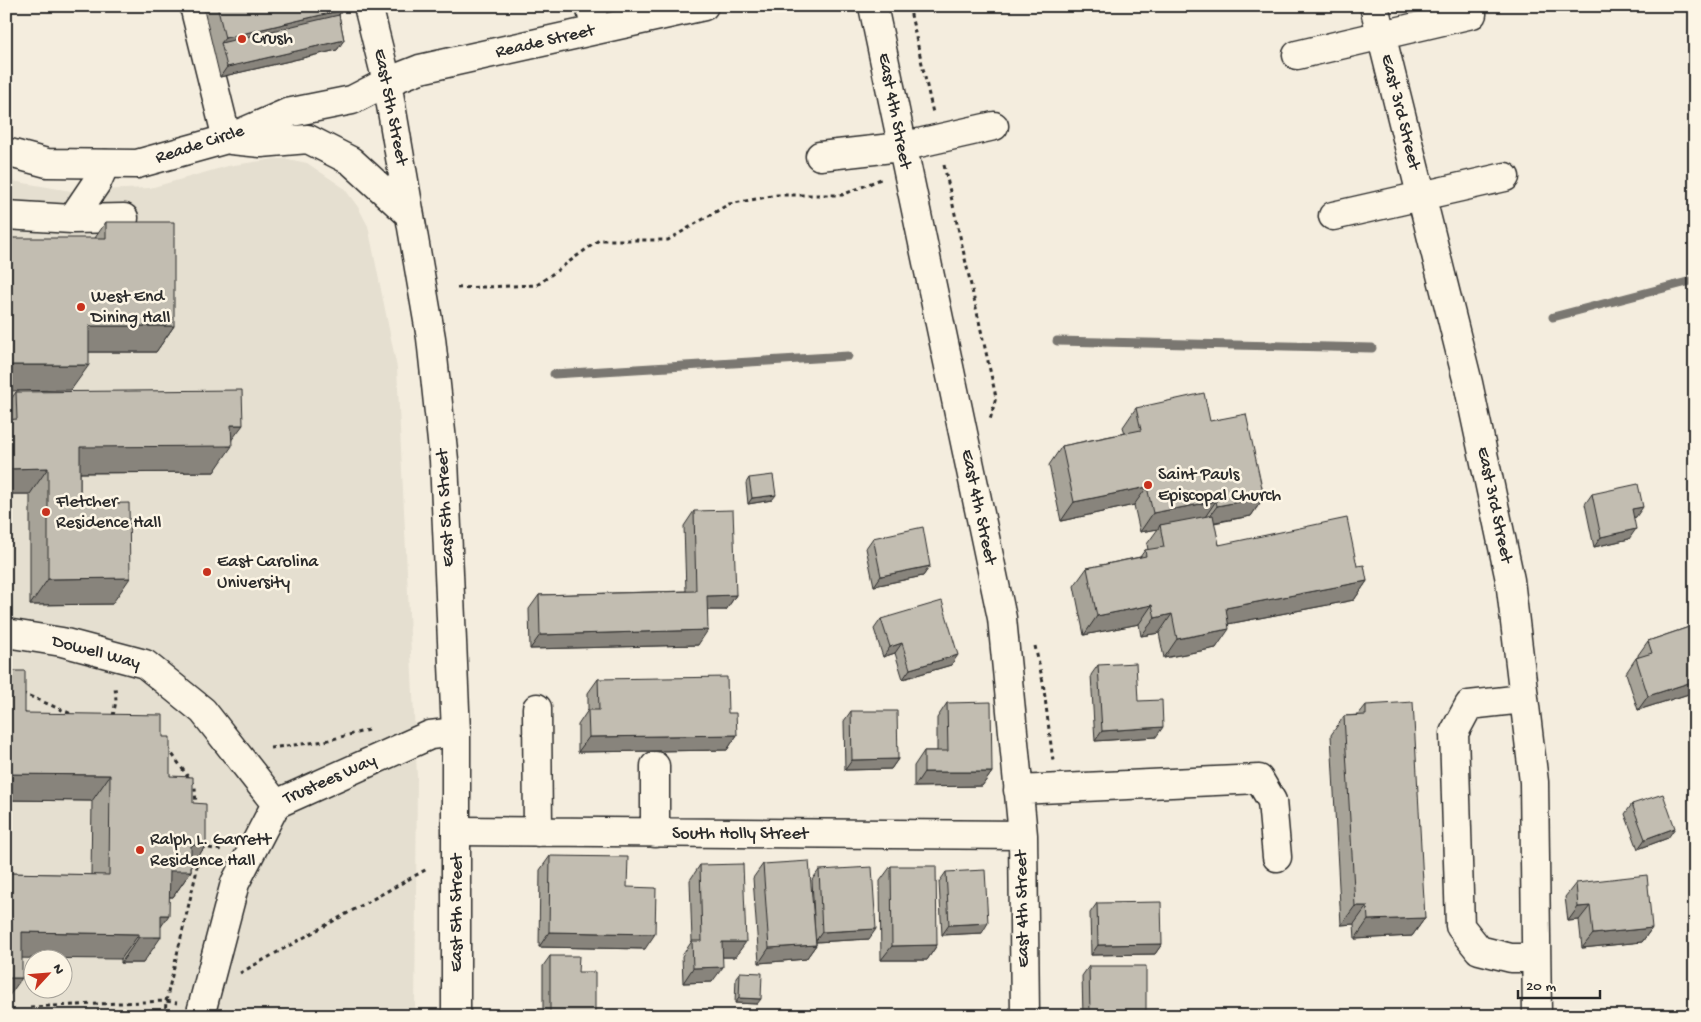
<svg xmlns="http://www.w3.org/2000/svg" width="1701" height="1022" font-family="'Gochi Hand',sans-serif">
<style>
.built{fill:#e5dfd0;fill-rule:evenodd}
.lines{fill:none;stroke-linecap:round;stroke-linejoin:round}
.stream{stroke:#7a7771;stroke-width:9}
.minor-casing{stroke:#2b2b2b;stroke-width:31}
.major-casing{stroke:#2b2b2b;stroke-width:31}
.path{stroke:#2b2b2b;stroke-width:3;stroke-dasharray:4 4;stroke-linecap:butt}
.minor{stroke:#fcf5e5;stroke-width:28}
.major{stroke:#fcf5e5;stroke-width:28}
.wall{fill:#a7a398;stroke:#2b2b2b}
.shaded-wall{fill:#88847c;stroke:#2b2b2b}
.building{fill:#c2bdb1;stroke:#2b2b2b}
.poi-dot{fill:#c8321e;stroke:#fcf5e5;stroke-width:2}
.labels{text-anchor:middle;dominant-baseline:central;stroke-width:5;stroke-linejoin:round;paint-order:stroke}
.poi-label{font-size:18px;fill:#2b2b2b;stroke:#fcf5e5;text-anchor:start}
.street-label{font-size:18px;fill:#2b2b2b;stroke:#fcf5e5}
</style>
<rect width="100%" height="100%" fill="#f4edde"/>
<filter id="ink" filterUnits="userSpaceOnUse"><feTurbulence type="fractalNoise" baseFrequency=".02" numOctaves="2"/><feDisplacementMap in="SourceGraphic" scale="10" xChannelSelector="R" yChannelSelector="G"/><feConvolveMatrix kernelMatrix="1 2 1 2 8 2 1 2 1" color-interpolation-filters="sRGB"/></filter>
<g filter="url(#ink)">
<!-- built -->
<path class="built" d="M274 159H288L307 163 344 188 358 207 368 226 397 368 417 776 415 1016H6V180L71 191 150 188 228 166ZM32 960H62V990H32Z"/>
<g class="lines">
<!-- stream -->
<path class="stream" d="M1553 317 1695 280
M1057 341 1372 348
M554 374 848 356"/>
<defs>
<path id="minor" d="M194 6 227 139
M590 6 596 30
M873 6 1002 618 1023 835 1025 1016
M1374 6 1468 383 1510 580 1534 782 1537 1016
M1297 55 1472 14
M387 82 420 69 704 6
M820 156 901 147 994 126
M6 215 72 219 97 182 105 164
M1333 216 1505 177
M72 219 124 218
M6 633 62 642 145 664 203 711 276 804
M1523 699 1469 705 1454 733 1460 926 1479 950 1511 958H1536
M537 708 538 832
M655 766V833
M1018 790 1259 779 1272 801 1277 857
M457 831 1023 835
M200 1016 235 883 276 804 430 735 456 732"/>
<path id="major" d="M368 6 387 82 431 338 444 460 456 732V1016
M231 140 261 143 308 139 351 161 409 214
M6 152 47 163 137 164 227 139 287 113 352 100 387 82"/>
</defs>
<!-- minor casing -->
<use href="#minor" class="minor-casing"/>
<!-- major casing -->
<use href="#major" class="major-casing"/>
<!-- path -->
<path class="path" d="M909 6 933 113
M944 165 996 397 990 420
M457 288 537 285 599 240H668L729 204 777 195H842L881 179
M1035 646 1043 682 1053 761
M22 693 74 715
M113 716 116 701 115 685
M168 748 195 787 196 806
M270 748 325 741 368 730
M201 847 222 850
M240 973 427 869
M30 1007 166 1001 196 874 198 855
M165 1016 166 1001 177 1003"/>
<!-- minor -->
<use href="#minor" class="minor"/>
<!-- major -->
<use href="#major" class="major"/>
</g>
<!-- wall -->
<path class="wall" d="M203 6H341L342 10 339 15 344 40 337 50 220 77Z
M106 222 174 326 156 352H89L71 390 95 238Z
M16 392 232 440 214 472 80 473V504L112 604 30 605V494H6V406Z
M1136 408 1210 421 1264 497 1251 516 1214 523 1219 545 1357 566 1367 581 1354 600 1228 624 1216 648 1164 658 1159 633 1141 636 1139 624 1084 635 1074 586 1087 568 1140 557 1145 550H1148L1147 544 1158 529 1140 532 1134 505 1061 521 1049 465 1062 446 1125 433 1123 427Z
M749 478 772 500 748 504 746 483Z
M1592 494 1636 517H1634L1629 539 1594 547 1585 504Z
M694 511 736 595 726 610H708L698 645 530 649 529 609 539 595 686 591 684 526Z
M873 538 930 566 923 576 874 586 866 548Z
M881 619 951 665 903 679 895 653 883 657 874 629Z
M1695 625V692L1638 710 1626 673 1636 658 1638 657V655L1648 641Z
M1098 665 1138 701 1156 737 1095 741 1091 675Z
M6 671 25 713 163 737 170 776 193 803 206 845 191 867V871L173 897H169L161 926 143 963H121V959L6 873 91 875 92 801 6 800Z
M598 679 728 713 737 735 727 750 578 752V725L588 710V693Z
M947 703 992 772 982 786 914 787V766L924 751H937V718Z
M1366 705 1425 918 1412 936 1355 939 1354 924 1341 925 1331 735 1344 716 1358 715Z
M851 711 898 759 891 769 845 770 844 721Z
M1632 804 1668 838 1638 849 1625 814Z
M550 856 627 887 645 949 539 947 540 870Z
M763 864 815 936 812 880 819 870 869 939 816 942V945L806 959 759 963 753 878Z
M700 865 735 957H722L712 982 683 983 682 956 692 941 690 880Z
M891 866 937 945 927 960H881L880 881Z
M946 872 982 933 942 935 939 882Z
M1576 883 1652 928 1642 942 1582 948 1579 920 1568 921 1565 897Z
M1097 903 1162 944 1155 954 1091 955 1090 913Z
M550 956 578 972 595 1016H543V966Z
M1089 966 1144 1016H1083L1082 976Z
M740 972 757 1004 735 1003 736 977Z"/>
<!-- shaded-wall -->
<path class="shaded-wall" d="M342 10 332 25 221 43 225 38Z
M344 40 337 50 220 77 227 67Z
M89 326H174L156 352H71Z
M6 365H89L71 390 6 391Z
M231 425H243L227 446H232L214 472 62 473 80 447Z
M48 468 30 494H6V469Z
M1147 487 1134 505 1061 521 1074 502Z
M776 495 772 500 748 504 752 498Z
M1264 497 1251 516 1204 524 1217 506Z
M1216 501 1203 520 1160 525 1158 529 1140 532 1153 513Z
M1643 507 1636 517 1625 519 1632 509Z
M1636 529 1629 539 1594 547 1601 537Z
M930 566 923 576 874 586 881 576Z
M130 578 112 604 30 605 48 579Z
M1367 581 1354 600 1212 627 1226 608Z
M736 595 726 610H697L707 596Z
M1152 605 1139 624 1084 635 1097 616Z
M1172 614 1159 633 1141 636 1155 618Z
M1229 629 1216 648 1164 658 1177 639Z
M708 630 698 645 530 649 540 635Z
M902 643 895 653 883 657 890 647Z
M958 655 951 665 903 679 910 669Z
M1695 681V692L1638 710 1648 696Z
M1163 727 1156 737 1095 741 1102 731Z
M737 735 727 750 578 752 589 737Z
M898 759 891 769 845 770 852 760Z
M924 772H992L982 786 914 787Z
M6 774 110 775 92 801 6 800Z
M1675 828 1668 838 1638 849 1645 839Z
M191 845H206L188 871H191L173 897 152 896 170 871Z
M1355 906H1367L1354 924 1341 925Z
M1590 906 1579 920 1568 921 1578 907Z
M161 915H169L154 937H161L143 963H121L139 937Z
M1425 918 1412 936 1355 939 1368 920Z
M988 923 982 933 942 935 949 925Z
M1652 928 1642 942 1582 948 1593 934Z
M876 929 869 939 815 942 822 932Z
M22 932 139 934 121 959 6 958Z
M549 932 655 934 645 949 539 947Z
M722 942H746L735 957H711Z
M1162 944 1155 954 1091 955 1098 945Z
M816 945 806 959 759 963 769 948Z
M937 945 927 960H881L892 946Z
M723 967 712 982 683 983 693 968Z
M6 978H22L6 1000Z
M739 998 761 999 757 1004 735 1003Z
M1146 1012 1144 1016H1088L1090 1013Z"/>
<!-- building -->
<path class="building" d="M217 6H341L342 10 225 38Z
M339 15 344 40 227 67 221 43Z
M6 39 9 51 6 52Z
M106 222H174V326H89V365H6V238H106Z
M242 390 243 425H231L232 446 80 447V504L129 503 130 578 48 579V468L6 469V420L17 419 16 392Z
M1204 393 1210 421 1246 414 1264 497 1217 506 1216 501 1153 513 1147 487 1074 502 1062 446 1141 430 1136 408Z
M773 475 776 495 752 498 749 478Z
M1638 484 1643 507 1632 509 1636 529 1601 537 1592 494Z
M733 510 736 595 707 596 708 630 540 635 539 595 696 591 694 511Z
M1213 515 1219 545 1347 518 1357 566 1364 565 1367 581 1226 608 1229 629 1177 639 1172 614 1155 618 1152 605 1097 616 1087 568 1146 556 1145 550 1164 547 1160 525Z
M923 527 930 566 881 576 873 538Z
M942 601 958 655 910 669 902 643 890 647 881 619Z
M1695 625V681L1648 696 1636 658 1652 653 1648 641Z
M1136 663 1138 701 1162 700 1163 727 1102 731 1098 665Z
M6 671H25V713L163 715V737H170V776L193 777V803L206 804V845H191V871H170L169 915H161V937H139V934L22 932V978H6V873L109 875 110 775 6 774Z
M727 677 728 713H736L737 735 589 737 588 710H599L598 679Z
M991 702 992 772H924V751H948L947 703Z
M1413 702 1425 918 1368 920 1367 906H1355L1344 716 1366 715V705Z
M851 711H897L898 759 852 760Z
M1663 794 1675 828 1645 839 1632 804Z
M550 856 628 857 627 887 656 888 655 934 549 932Z
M809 861 816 945 769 948 763 864Z
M743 864 746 942H722L723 967 693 968 692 941H702L700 865Z
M891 866H936L937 945 892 946Z
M872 867 876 929 822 932 819 870Z
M985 870 988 923 949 925 946 872Z
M1647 875 1652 928 1593 934 1590 906 1578 907 1576 883Z
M1161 902 1162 944 1098 945 1097 903Z
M550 956H579L578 972H595V1016H550Z
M1089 966H1146V1012L1090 1013Z
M740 972 762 973 761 999 739 998Z"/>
</g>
<!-- markers -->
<g class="poi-dot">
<circle cx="242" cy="39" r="5"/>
<circle cx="81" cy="307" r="5"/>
<circle cx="1148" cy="485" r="5"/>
<circle cx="46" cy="512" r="5"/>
<circle cx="207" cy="572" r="5"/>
<circle cx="140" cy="850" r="5"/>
</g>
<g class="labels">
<!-- poi labels -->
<g class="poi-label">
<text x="252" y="39">Crush</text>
<text x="91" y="297">West End<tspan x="91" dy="21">Dining Hall</tspan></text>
<text x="1158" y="475">Saint Pauls<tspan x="1158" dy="21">Episcopal Church</tspan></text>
<text x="56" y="502">Fletcher<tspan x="56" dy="21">Residence Hall</tspan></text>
<text x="217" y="562">East Carolina<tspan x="217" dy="21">University</tspan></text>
<text x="150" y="840">Ralph L. Garrett<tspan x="150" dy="21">Residence Hall</tspan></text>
</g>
<!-- street labels -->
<g class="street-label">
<text transform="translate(545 42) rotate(-13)">Reade Street</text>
<text transform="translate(390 107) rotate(79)">East 5th Street</text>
<text transform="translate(894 111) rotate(79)">East 4th Street</text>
<text transform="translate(1400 112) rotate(76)">East 3rd Street</text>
<text transform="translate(200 145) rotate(-18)">Reade Circle</text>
<text transform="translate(1494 505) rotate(78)">East 3rd Street</text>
<text transform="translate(978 507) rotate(78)">East 4th Street</text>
<text transform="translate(446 508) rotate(-93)">East 5th Street</text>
<text transform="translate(96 653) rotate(15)">Dowell Way</text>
<text transform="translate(330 780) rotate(-24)">Trustees Way</text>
<text x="740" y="834">South Holly Street</text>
<text transform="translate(1023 909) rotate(-91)">East 4th Street</text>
<text transform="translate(457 913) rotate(-90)">East 5th Street</text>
</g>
</g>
<!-- margin -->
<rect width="1701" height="1022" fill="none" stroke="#fcf5e5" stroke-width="25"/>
<rect x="12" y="12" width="1676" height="997" fill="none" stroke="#2b2b2b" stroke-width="2" filter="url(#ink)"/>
<!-- north arrow -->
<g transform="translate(48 974) rotate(64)"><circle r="24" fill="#fcf5e5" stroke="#a8a49b"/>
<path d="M0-4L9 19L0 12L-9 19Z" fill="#c8321e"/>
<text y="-8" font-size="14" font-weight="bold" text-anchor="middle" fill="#2b2b2b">N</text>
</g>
<!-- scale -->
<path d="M1518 990v8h82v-8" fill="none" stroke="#2b2b2b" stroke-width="2.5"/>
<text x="1526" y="990" font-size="15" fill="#2b2b2b" stroke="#fcf5e5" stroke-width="4" paint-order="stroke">20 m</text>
</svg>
